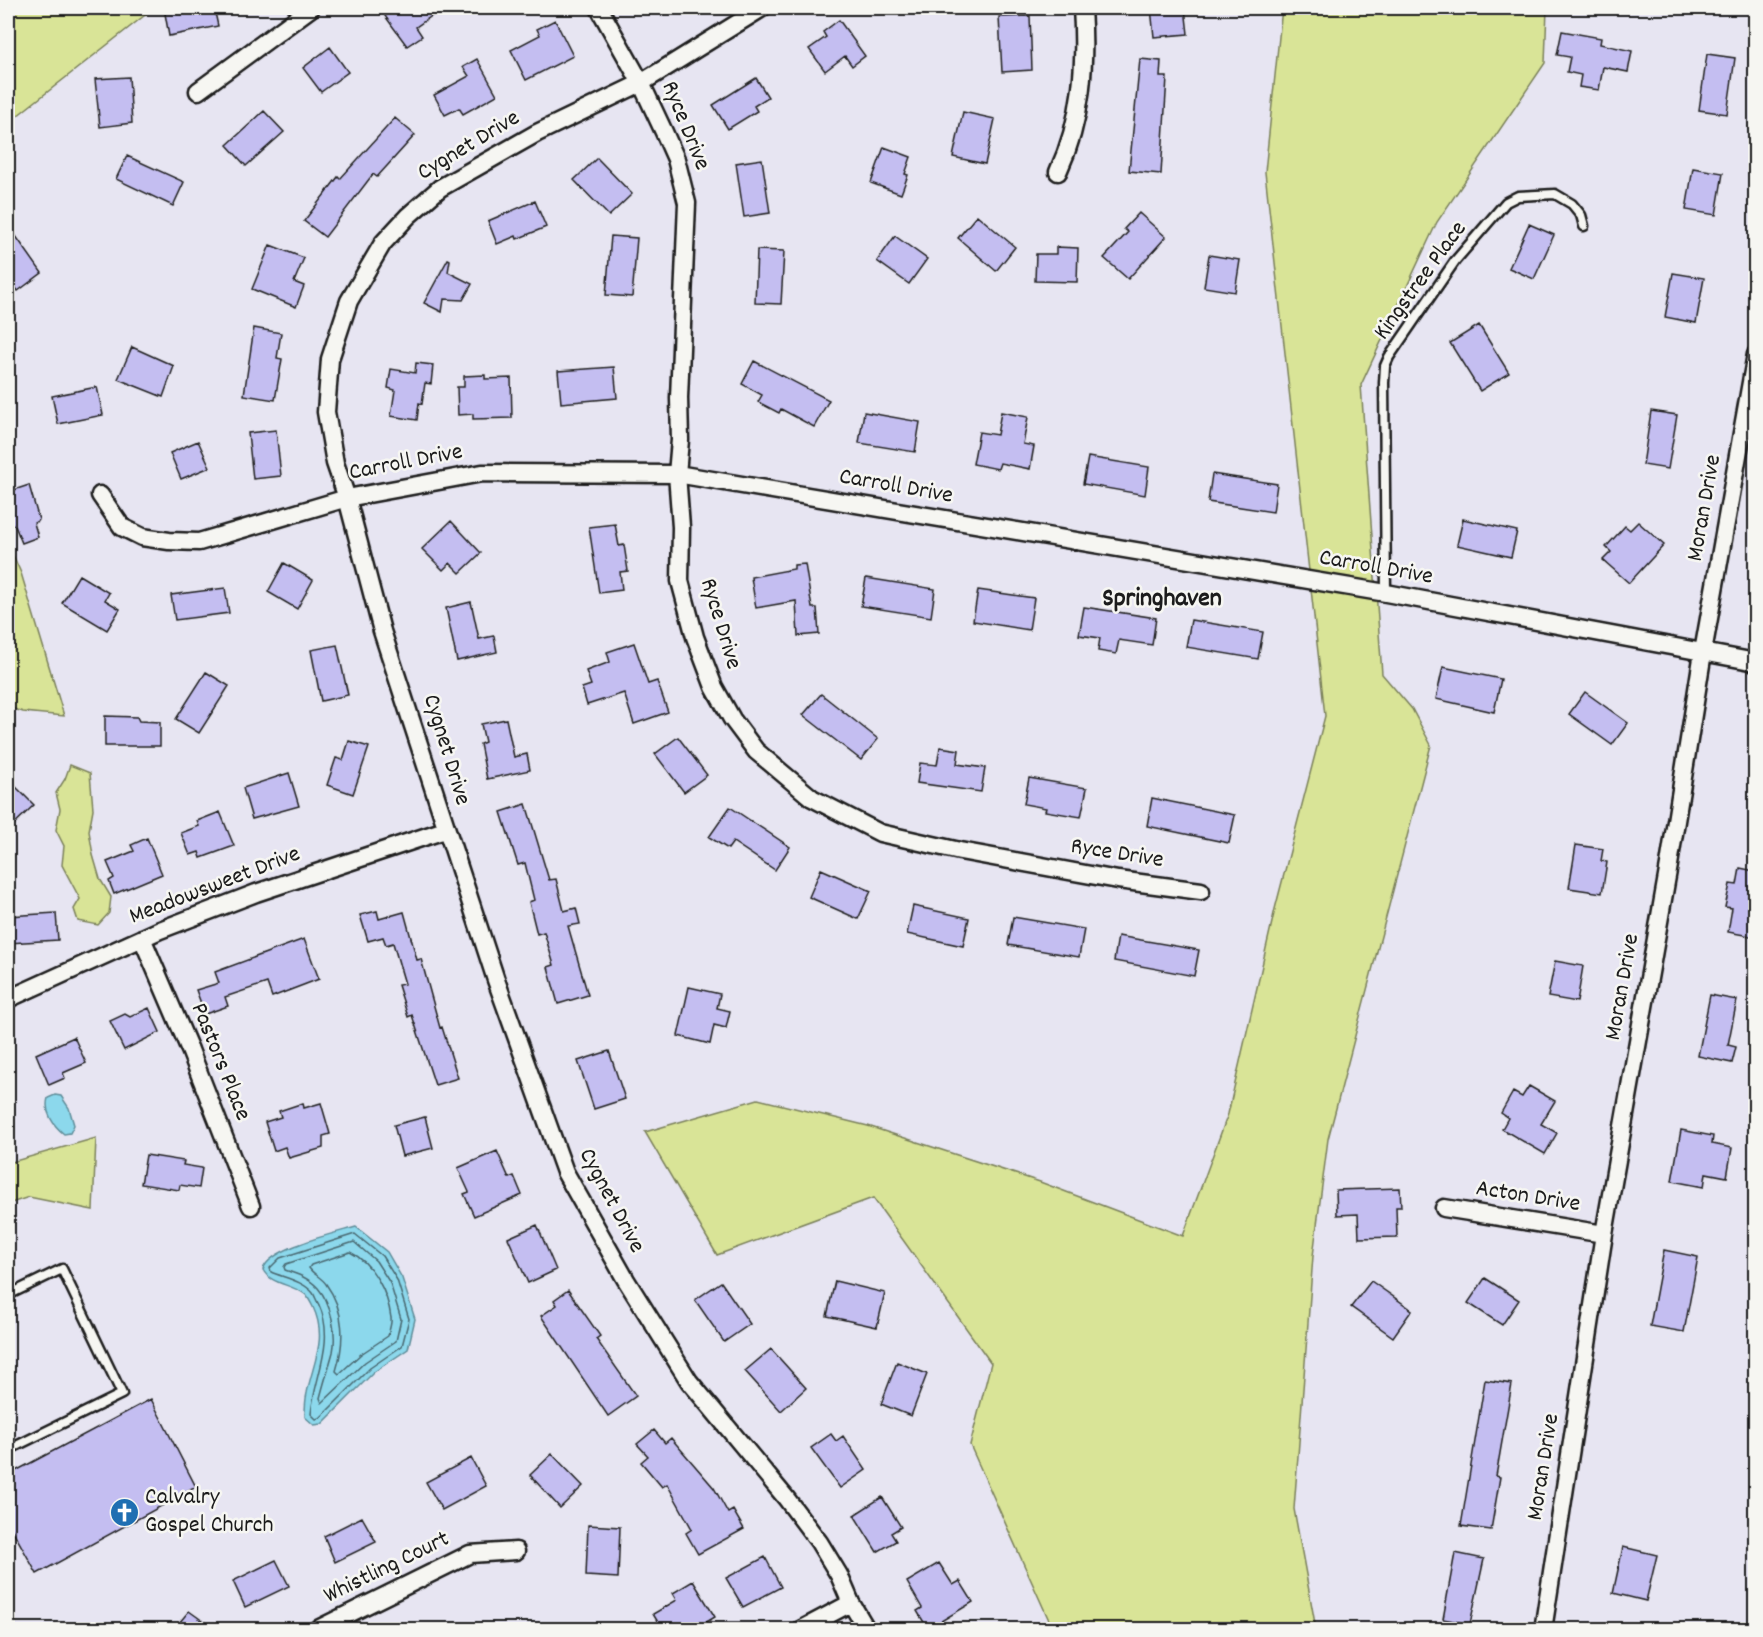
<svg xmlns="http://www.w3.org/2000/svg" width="1763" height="1637" font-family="Dekko,sans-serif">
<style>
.green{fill:#d9e497;stroke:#7a805a;stroke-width:1.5}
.water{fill:#8cd8ec;stroke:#5f8d99;stroke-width:1.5}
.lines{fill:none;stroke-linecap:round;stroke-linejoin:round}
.shore{stroke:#49676f;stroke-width:1.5}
.building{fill:#c4bef1;stroke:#1c1c1c;stroke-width:1.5}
.service-casing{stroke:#1c1c1c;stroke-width:13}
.minor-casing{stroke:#1c1c1c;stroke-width:21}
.service{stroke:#f6f6f2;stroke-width:8}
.minor{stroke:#f6f6f2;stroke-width:16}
.labels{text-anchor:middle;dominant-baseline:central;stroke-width:5;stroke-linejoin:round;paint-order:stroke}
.street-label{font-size:24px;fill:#1c1c1c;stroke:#f6f6f2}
.poi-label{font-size:24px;fill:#1c1c1c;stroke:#f6f6f2;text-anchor:start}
.neighbourhood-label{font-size:26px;font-weight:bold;fill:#1c1c1c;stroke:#f6f6f2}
</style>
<rect width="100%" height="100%" fill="#e7e5f2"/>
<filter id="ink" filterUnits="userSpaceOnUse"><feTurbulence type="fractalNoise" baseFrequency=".0167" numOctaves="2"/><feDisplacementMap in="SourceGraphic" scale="12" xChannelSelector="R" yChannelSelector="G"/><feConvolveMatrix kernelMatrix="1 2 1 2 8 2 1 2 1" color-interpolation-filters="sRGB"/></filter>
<g filter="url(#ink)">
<!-- green -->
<path class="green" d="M8 8H154L8 123Z
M1282 8H1547L1545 63 1437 222 1361 385 1382 674 1412 709 1431 745 1328 1139 1313 1256 1294 1509 1316 1629H1053L970 1445 991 1363 873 1198 717 1255 645 1132 758 1099 868 1126 1040 1182 1183 1236 1228 1114 1275 909 1325 716 1265 172Z
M8 544 21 573 64 716 23 712 8 707Z
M70 765 90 773 93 809 89 831 93 855 100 879 111 897 109 913 98 925 78 921 74 909 80 899 62 865 64 846 56 830 60 809 56 793 65 779Z
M96 1138 93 1210 29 1197 8 1204V1163Z"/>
<!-- water -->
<path class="water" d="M55 1095 61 1096 69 1108 74 1125 70 1133 64 1134C53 1125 44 1112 48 1098Z
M356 1227 387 1252 402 1278 415 1319 408 1349 374 1372 322 1424 314 1425 305 1417C305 1409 305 1401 307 1393 313 1362 328 1339 313 1307 311 1303 309 1299 306 1295 293 1284 271 1285 263 1270 268 1248 336 1233 356 1227Z"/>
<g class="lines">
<!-- shore -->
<path class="shore" d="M355 1234 382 1256 397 1280 409 1319 402 1346 370 1368 320 1418 316 1419 311 1414C314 1377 336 1342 319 1305 317 1302 315 1296 313 1293 303 1281 285 1278 271 1272L270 1268 280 1258Z
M354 1242 376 1261 390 1283 401 1319 396 1341 365 1362 322 1403 320 1398C324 1382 329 1367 333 1352 337 1333 331 1303 318 1288 309 1278 297 1274 285 1270L284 1267 286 1264Z
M350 1252C373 1263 388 1293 391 1318 392 1323 389 1330 388 1336L361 1354 339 1374 336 1371C345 1342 345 1310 326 1284 321 1277 313 1274 309 1268L311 1265Z"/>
</g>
<!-- building -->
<path class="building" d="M164 8H214L218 26 169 36Z
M397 8H443L416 27 422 36 407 46 385 16Z
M1151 8H1185L1188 34 1154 37Z
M1030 16 1032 70 1002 72 999 17Z
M555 20 573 56 526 80 511 50 540 35 537 29Z
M839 20 865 56 852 66 845 56 825 71 809 49 826 37 823 32Z
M1562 31 1601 38 1600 44 1632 51 1628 72 1603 67 1599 90 1579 87 1581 75 1567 72 1570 57 1557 55Z
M330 47 348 72 321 92 303 68Z
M1707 54 1735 58 1727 114 1699 110Z
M477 59 497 95 463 114 459 108 445 115 434 95 469 76 463 67Z
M1140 59 1161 61 1160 77H1167L1161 174 1129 171Z
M129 77 132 123 100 127 95 79Z
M756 78 768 97 754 106 757 111 728 129 713 105Z
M264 111 284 132 246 166 227 145Z
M963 112 995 119 985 164 953 157Z
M395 118 415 135 377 177 373 174 325 237 304 221 338 177 340 179Z
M884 147 911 157 905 174 908 175 901 194 871 183Z
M127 156 184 182 173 206 116 179Z
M597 158 632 194 609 216 574 180Z
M762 159 770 213 744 217 736 163Z
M1693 168 1723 173 1716 215 1686 210Z
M535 201 546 227 517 239 516 236 497 244 488 221Z
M1139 213 1166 237 1128 279 1104 258 1128 232 1124 229Z
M977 215 1015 247 996 271 958 238Z
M1529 224 1554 235 1534 279 1509 268Z
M8 225 42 273 18 291 8 277Z
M611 236 637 238 632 297 606 295Z
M895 236 927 259 909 284 877 261Z
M270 245 304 258 294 282 304 286 296 307 252 289Z
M1056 247 1078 248 1077 282 1035 281 1036 254H1056Z
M757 250 784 251 781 304 755 303Z
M1209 255 1240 260 1235 292 1204 287Z
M448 259 450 260 448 272 472 284 463 300 444 299 442 312 424 303Z
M1673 273 1704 278 1696 323 1665 317Z
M1479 325 1509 373 1480 391 1450 343Z
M254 328 281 333 277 358 282 359 275 400 244 395Z
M132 347 174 366 163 397 118 379Z
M754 361 829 400 814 427 781 409 779 413 758 402 762 395 742 384Z
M416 363 433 365 431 384 425 383 422 404 419 403 417 420 391 416 395 390 388 388 391 369 415 373Z
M614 367 617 398 561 403 558 371Z
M485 375V379L511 378 512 418 473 419V414L458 415 457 387H464V376Z
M97 387 103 415 58 424 52 396Z
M1651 411 1677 415 1668 469 1643 465Z
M864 412 920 422 915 452 859 443Z
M1001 412 1028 417 1023 444 1034 446 1030 469 1000 463 998 469 973 464 979 432 997 435Z
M276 430 281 476 253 479 248 433Z
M198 441 210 467 181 479 170 453Z
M1088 457 1149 467 1145 495 1083 484Z
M1212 474 1277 484 1273 512 1208 502Z
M29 485 39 520 34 523 38 537 22 543 15 526 10 522 8 513V492Z
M1463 519 1517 531 1511 557 1457 545Z
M451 521 481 553 460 573 450 563 443 570 422 549Z
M1638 522 1664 545 1629 583 1603 560 1611 552 1606 547 1625 526 1630 530Z
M615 524 619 546 624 545 628 571 620 572 622 590 599 593 589 527Z
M284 563 313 580 297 609 268 592Z
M805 564 812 608H817L819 634 798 636 796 601 756 608 751 577 794 569V565Z
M79 575 109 593 105 600 120 609 107 630 62 603Z
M866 578 935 589 931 617 861 606Z
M225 588 229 613 175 620 171 595Z
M978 590 1034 598 1029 630 973 621Z
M471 602 479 639 494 636 497 652 457 661 446 608Z
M1084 607 1156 618 1152 645 1119 640 1116 654 1098 651 1100 638 1079 635Z
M1191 620 1263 632 1258 659 1186 647Z
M634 643 648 684 657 681 668 712 634 724 624 693 587 705 582 688 591 685 586 671 610 662 607 652Z
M337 645 348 695 321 701 311 650Z
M1443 667 1501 679 1494 712 1436 699Z
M206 672 229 686 199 733 176 719Z
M1585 692 1628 723 1612 745 1569 714Z
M821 694 878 739 861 760 803 715Z
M105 716 137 717 139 721 160 722V746H105Z
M506 719 514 757 527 754 530 770 487 779 480 744 485 742 481 724Z
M678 737 707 775 684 792 655 754Z
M349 741 369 747 353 794 327 785 336 758 343 760Z
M940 747 959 750 957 764 985 768 981 792 917 783 920 763 937 765Z
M289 773 299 806 252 819 243 788Z
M1029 778 1087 788 1081 817 1045 811 1046 808 1024 804Z
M8 779 34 805 8 830Z
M1152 798 1235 815 1229 843 1147 826Z
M526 804 549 880 556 879 564 911 576 908 580 924 568 926 588 995 558 1004 548 967 554 965 544 932 537 934 529 902 534 900 525 863 518 865 501 812Z
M730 807 790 847 775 870 733 842 728 849 709 837Z
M220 812 234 846 201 858 199 852 190 855 181 833 199 826 197 821Z
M147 838 162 874 114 894 109 881 114 878 107 862 134 851 131 845Z
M1576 845 1603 849 1601 861 1607 862 1602 893 1569 888Z
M1740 868 1755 871V937L1728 932 1732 908 1725 907 1730 884 1737 885Z
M821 869 871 891 858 919 809 897Z
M913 906 969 918 963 946 907 934Z
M377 911 379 919 404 912 417 960 421 959 440 1028 442 1027 458 1078 435 1085 412 1015 408 1017 398 985 405 984 393 943 386 945 383 937 368 941 360 915Z
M56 913 58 940 8 943V916Z
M1013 917 1084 929 1079 957 1008 945Z
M1118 936 1199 950 1194 976 1114 961Z
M304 939 319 979 272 997 267 983 225 997 228 1006 205 1014 196 990 219 983 215 972Z
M1555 961 1583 966 1577 1002 1548 997Z
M689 987 720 994 717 1008 730 1011 726 1028 714 1025 710 1044 678 1036Z
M1710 995 1737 1000 1728 1045 1736 1047 1732 1063 1698 1056Z
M149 1008 160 1032 124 1050 110 1021 125 1014 130 1017Z
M74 1037 86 1063 63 1073 65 1078 49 1085 36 1054Z
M609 1051 625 1099 594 1109 578 1061Z
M1529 1086 1555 1101 1541 1124 1557 1133 1545 1154 1502 1129 1508 1118 1501 1113 1513 1092 1522 1097Z
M303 1103 304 1108 321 1103 330 1134 323 1136V1148L289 1158 285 1147 274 1151 265 1122 281 1117 279 1111Z
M425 1117 433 1148 402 1156 394 1125Z
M1681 1130 1713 1136 1712 1144 1732 1148 1727 1177 1706 1173 1704 1187 1672 1181Z
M497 1151 509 1178 514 1176 522 1195 474 1216 464 1194 469 1192 458 1168Z
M146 1155 184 1161 183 1165 202 1168 199 1188 180 1185 179 1190 141 1184Z
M1400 1188 1401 1207H1396L1397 1237 1359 1238 1358 1214 1337 1215 1336 1190Z
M537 1225 556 1270 528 1283 508 1238Z
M1664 1250 1698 1257 1684 1332 1650 1326Z
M1485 1278 1519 1300 1502 1325 1468 1303Z
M835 1281 885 1293 877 1327 827 1316Z
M1371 1281 1412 1310 1393 1337 1351 1307Z
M721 1282 750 1324 724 1342 695 1300Z
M568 1290 600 1336 596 1339 636 1396 608 1416 541 1316 557 1305 554 1300Z
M771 1349 806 1388 781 1411 745 1371Z
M897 1362 927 1374 911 1416 881 1404Z
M1485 1380 1512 1384 1496 1476 1500 1477 1491 1530 1461 1526Z
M151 1399 196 1487 37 1574 8 1522V1475Z
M654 1430 665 1443 671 1438 714 1488 728 1513 733 1510 744 1529 698 1554 686 1533 692 1529 667 1484 662 1487 641 1462 648 1456 637 1444Z
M831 1434 836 1441 843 1436 866 1470 840 1488 811 1448Z
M552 1454 583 1486 560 1508 530 1475Z
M471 1458 486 1486 442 1510 426 1482Z
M882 1497 901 1527 891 1533 896 1541 877 1552 854 1515Z
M362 1517 376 1542 335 1562 324 1536Z
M588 1525 620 1527 618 1578 586 1576Z
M1623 1547 1657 1555 1646 1601 1613 1593Z
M1455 1553 1484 1559 1470 1624 1443 1619Z
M765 1557 781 1587 743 1607 726 1578Z
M276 1560 289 1586 245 1607 233 1581Z
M939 1563 953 1585 960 1581 973 1602 928 1629 917 1611 922 1608 907 1582Z
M693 1581 715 1617 695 1629H662L653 1614 677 1600 673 1593Z
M189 1611 214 1629H174Z"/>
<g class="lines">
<defs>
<path id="service" d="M1386 593 1384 383 1385 366 1389 357 1455 261 1506 202 1518 196 1555 194 1572 204 1581 215 1584 226
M8 1295 62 1269 122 1394 8 1450"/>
<path id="minor" d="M599 8 641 83 664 132 676 159 687 203 679 398 680 440 677 474 681 527 680 581 695 637 714 687 732 719 756 751 812 798 880 833 960 851 1118 880 1201 891
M762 8 641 83 537 133 440 188 408 216 383 243 349 301 330 359 326 412 335 463 347 498 382 631 496 980 565 1172 626 1280 689 1381 786 1498 819 1542 839 1575 851 1603 867 1630
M198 91 311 8
M1058 172C1082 120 1086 65 1082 8
M100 495 122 527 142 537 169 541 199 542 347 498 482 473 677 474 1386 593 1756 662
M142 938 190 1050 251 1206
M8 999 160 930 256 893 445 830
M1444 1208 1604 1234
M316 1630 470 1554 516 1551
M800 1630 851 1603
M1543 1630 1604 1234 1669 865 1703 652 1756 354"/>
</defs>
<!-- service casing -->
<use href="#service" class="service-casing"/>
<!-- minor casing -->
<use href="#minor" class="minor-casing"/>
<!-- service -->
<use href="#service" class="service"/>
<!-- minor -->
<use href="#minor" class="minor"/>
</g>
</g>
<!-- icons -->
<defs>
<symbol id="church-disc" viewBox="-11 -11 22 22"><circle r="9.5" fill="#1f6fb2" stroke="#f6f6f2"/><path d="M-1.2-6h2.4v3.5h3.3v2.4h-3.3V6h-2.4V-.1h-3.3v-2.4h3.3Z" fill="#fff"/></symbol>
</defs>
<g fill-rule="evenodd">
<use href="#church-disc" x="108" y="1496" width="33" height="33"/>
</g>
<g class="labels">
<!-- street labels -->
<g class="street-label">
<text transform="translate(685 126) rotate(68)">Ryce Drive</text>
<text transform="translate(469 146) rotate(-31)">Cygnet Drive</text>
<text transform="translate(1421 281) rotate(-54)">Kingstree Place</text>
<text transform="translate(406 463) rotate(-11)">Carroll Drive</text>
<text transform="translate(896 487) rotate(10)">Carroll Drive</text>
<text transform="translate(1705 508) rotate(-80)">Moran Drive</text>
<text transform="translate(1376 568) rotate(10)">Carroll Drive</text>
<text transform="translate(720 624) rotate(73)">Ryce Drive</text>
<text transform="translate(446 750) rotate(73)">Cygnet Drive</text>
<text transform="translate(1117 854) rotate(9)">Ryce Drive</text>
<text transform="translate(215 886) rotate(-21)">Meadowsweet Drive</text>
<text transform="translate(1623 987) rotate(-80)">Moran Drive</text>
<text transform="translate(220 1062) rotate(68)">Pastors Place</text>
<text transform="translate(1528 1197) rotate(9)">Acton Drive</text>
<text transform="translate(611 1201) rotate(62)">Cygnet Drive</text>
<text transform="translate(1544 1467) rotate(-81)">Moran Drive</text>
<text transform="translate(387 1568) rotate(-26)">Whistling Court</text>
</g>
<!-- poi labels -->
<g class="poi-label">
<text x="145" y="1498">Calvalry<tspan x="145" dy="28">Gospel Church</tspan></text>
</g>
<!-- neighbourhood labels -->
<g class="neighbourhood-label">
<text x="1162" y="599">Springhaven</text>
</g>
</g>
<!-- margin -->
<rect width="1763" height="1637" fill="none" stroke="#f6f6f2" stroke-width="30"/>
<rect x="15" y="15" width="1733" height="1607" fill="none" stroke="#1c1c1c" stroke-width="2" filter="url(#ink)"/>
</svg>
